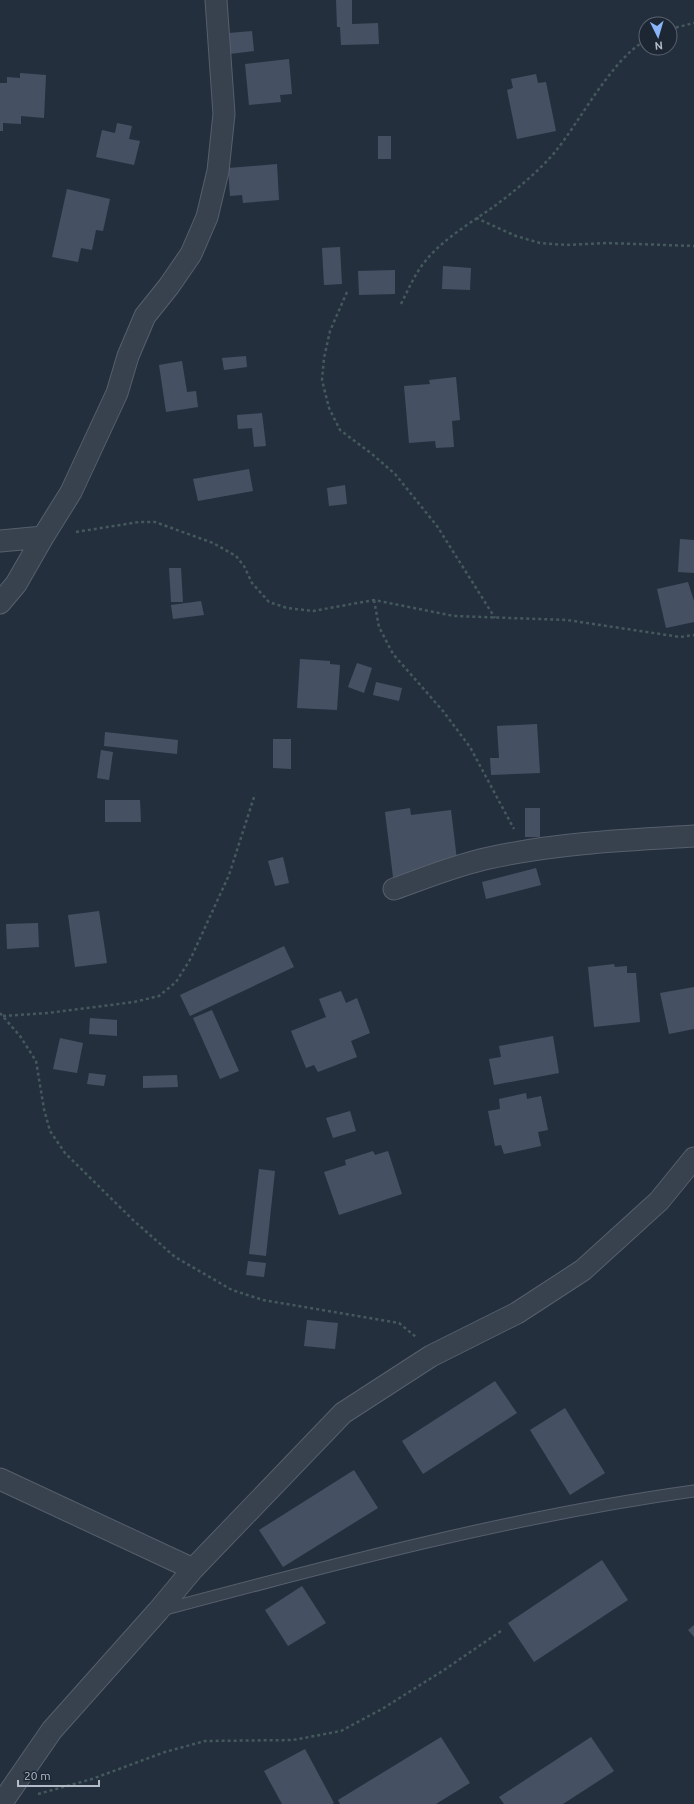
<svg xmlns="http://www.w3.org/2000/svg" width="694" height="1804" font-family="Ubuntu,sans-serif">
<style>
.building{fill:#455162}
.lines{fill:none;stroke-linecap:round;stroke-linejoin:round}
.lane-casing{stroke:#565f6c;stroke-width:13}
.street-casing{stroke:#565f6c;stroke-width:23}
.path{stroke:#44595c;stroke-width:2.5;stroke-dasharray:3 3;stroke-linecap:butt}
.lane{stroke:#38414e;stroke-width:11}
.street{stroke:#38414e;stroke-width:21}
</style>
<rect width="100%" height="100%" fill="#242f3e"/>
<!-- building -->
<path class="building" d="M336 0H352V24L378 23 379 44 341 45 340 27H337Z
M252 31 254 51 230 54 229 33Z
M289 59 292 94 280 95 281 102 249 105 245 64Z
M20 73 46 75 44 118 21 116V124L3 123V131H0V83H7V77L20 78Z
M536 74 538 83 546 82 556 131 517 139 507 90 513 88 511 79Z
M117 123 132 126 129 139 140 141 134 165 96 157 102 130 115 133Z
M378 136H391V159H378Z
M277 164 279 200 243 203 242 195 230 196 228 168Z
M67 189 110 199 103 231 96 230 92 250 81 248 78 262 52 257Z
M340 247 342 284 324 285 322 248Z
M443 266 471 268 470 290 442 289Z
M395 270V294L359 295 358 271Z
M246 356 247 367 224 370 222 358Z
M182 361 187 392 196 391 198 407 166 412 159 365Z
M456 377 460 420 452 421 454 447 436 448 435 441 409 443 404 386 430 384 429 380Z
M262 413 266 446 254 447 252 428 238 429 237 415Z
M249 469 253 491 198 501 193 479Z
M345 485 347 504 329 506 327 488Z
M680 539 694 540V573L678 572Z
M169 568H181L183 602H171Z
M688 582 694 601V622L666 628 657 589Z
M201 601 204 615 173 619 171 605Z
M300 659 330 661V664L340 665 337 710 297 708Z
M357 663 372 668 364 693 348 687Z
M376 682 402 688 399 701 373 695Z
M537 724 540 773 491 775 490 758H499L497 726Z
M105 732 178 740 177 754 104 746Z
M273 739H291V769L273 768Z
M101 750 113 752 109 780 97 778Z
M105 800H140L141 822H105Z
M410 808 411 815 451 810 457 860 423 874 393 877 385 812Z
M525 808H540V837H525Z
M283 857 289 883 275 886 268 861Z
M536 868 541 885 486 899 482 882Z
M99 911 107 963 75 967 68 915Z
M38 923 39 947 7 949 6 924Z
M284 946 294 967 190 1016 180 995Z
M614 964 615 967 627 966V973H636L640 1022 594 1027 588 967Z
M694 987V1029L669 1034 660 993Z
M341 991 346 1003 357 998 370 1033 351 1041 357 1057 318 1072 314 1065 306 1068 291 1031 326 1017 319 999Z
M212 1010 239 1071 220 1079 193 1018Z
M90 1018 117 1020V1036L89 1034Z
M553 1036 559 1073 494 1085 489 1059 501 1057 499 1046Z
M60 1038 83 1043 77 1073 53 1069Z
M89 1073 106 1075 104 1086 87 1084Z
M177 1075 178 1087 143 1088V1076Z
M526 1093 527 1099 541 1096 548 1130 538 1132 541 1146 504 1154 501 1145 495 1146 488 1111 500 1109 499 1099Z
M350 1111 356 1131 333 1138 326 1118Z
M373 1151 375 1155 388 1151 402 1194 339 1215 324 1172 346 1165 345 1160Z
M259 1169 275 1171 266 1256 249 1254Z
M248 1261 266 1263 264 1277 246 1275Z
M307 1320 338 1323 335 1349 304 1346Z
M495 1381 517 1413 423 1474 402 1441Z
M565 1408 605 1473 570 1495 530 1430Z
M354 1470 378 1508 283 1567 259 1530Z
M602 1560 628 1600 534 1662 508 1623Z
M302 1586 326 1623 288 1646 265 1610Z
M694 1625V1637L688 1630Z
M441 1737 470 1783 436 1804H340L338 1800Z
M591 1737 614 1771 563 1804H504L499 1797Z
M305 1749 334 1803 332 1804H282L264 1771Z"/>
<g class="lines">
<defs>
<path id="lane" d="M162 1610C338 1563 514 1516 694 1491"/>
<path id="street" d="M0 541 43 537 71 492 117 393 128 356 145 316 169 286 191 254 207 217 218 171 224 114 216 0
M0 603 16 584 43 537
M394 889C425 878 456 865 489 858 556 843 626 840 694 836
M0 1479 193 1569
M1 1804 52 1730 158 1611 193 1569 343 1413 431 1356 517 1313 583 1270 659 1201 694 1158"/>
</defs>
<!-- lane casing -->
<use href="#lane" class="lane-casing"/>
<!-- street casing -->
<use href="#street" class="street-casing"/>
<!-- path -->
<path class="path" d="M670 29 694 23
M476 218 516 236 540 243 566 245 607 243 694 246
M347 292 330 331 324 358 322 380 329 408 340 430 372 454 395 474 437 526 495 618
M401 304C408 290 414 276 423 264 442 239 471 223 496 205 516 190 538 172 555 152 581 120 611 60 646 40
M76 532 139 522H155L213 543 236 556 244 566 252 583 269 602 287 608 313 611 374 600 454 616 567 620 680 637 694 635
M374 600 379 627 393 654 443 711 470 747 514 829
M0 1013 20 1036 36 1061 44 1109 50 1131 65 1153 133 1220 175 1257 232 1290 263 1300 399 1323 416 1337
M3 1016 48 1013 134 1002 159 996 176 982 191 958 229 875 255 794
M38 1794 92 1779 165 1752 205 1741 293 1740 341 1731 382 1709 444 1670 501 1631"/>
<!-- lane -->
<use href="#lane" class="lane"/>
<!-- street -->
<use href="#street" class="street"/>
</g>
<!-- north arrow -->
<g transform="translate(658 36) rotate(175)"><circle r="19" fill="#1d2633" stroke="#59626f"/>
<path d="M0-3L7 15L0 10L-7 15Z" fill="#8ab4f8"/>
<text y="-6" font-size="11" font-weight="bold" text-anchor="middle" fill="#b4bcc9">N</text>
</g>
<!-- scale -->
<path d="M18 1780v6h81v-6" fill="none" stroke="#b4bcc9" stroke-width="2"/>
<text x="24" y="1780" font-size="12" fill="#b4bcc9" stroke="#1d2633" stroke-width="3" paint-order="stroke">20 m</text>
</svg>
